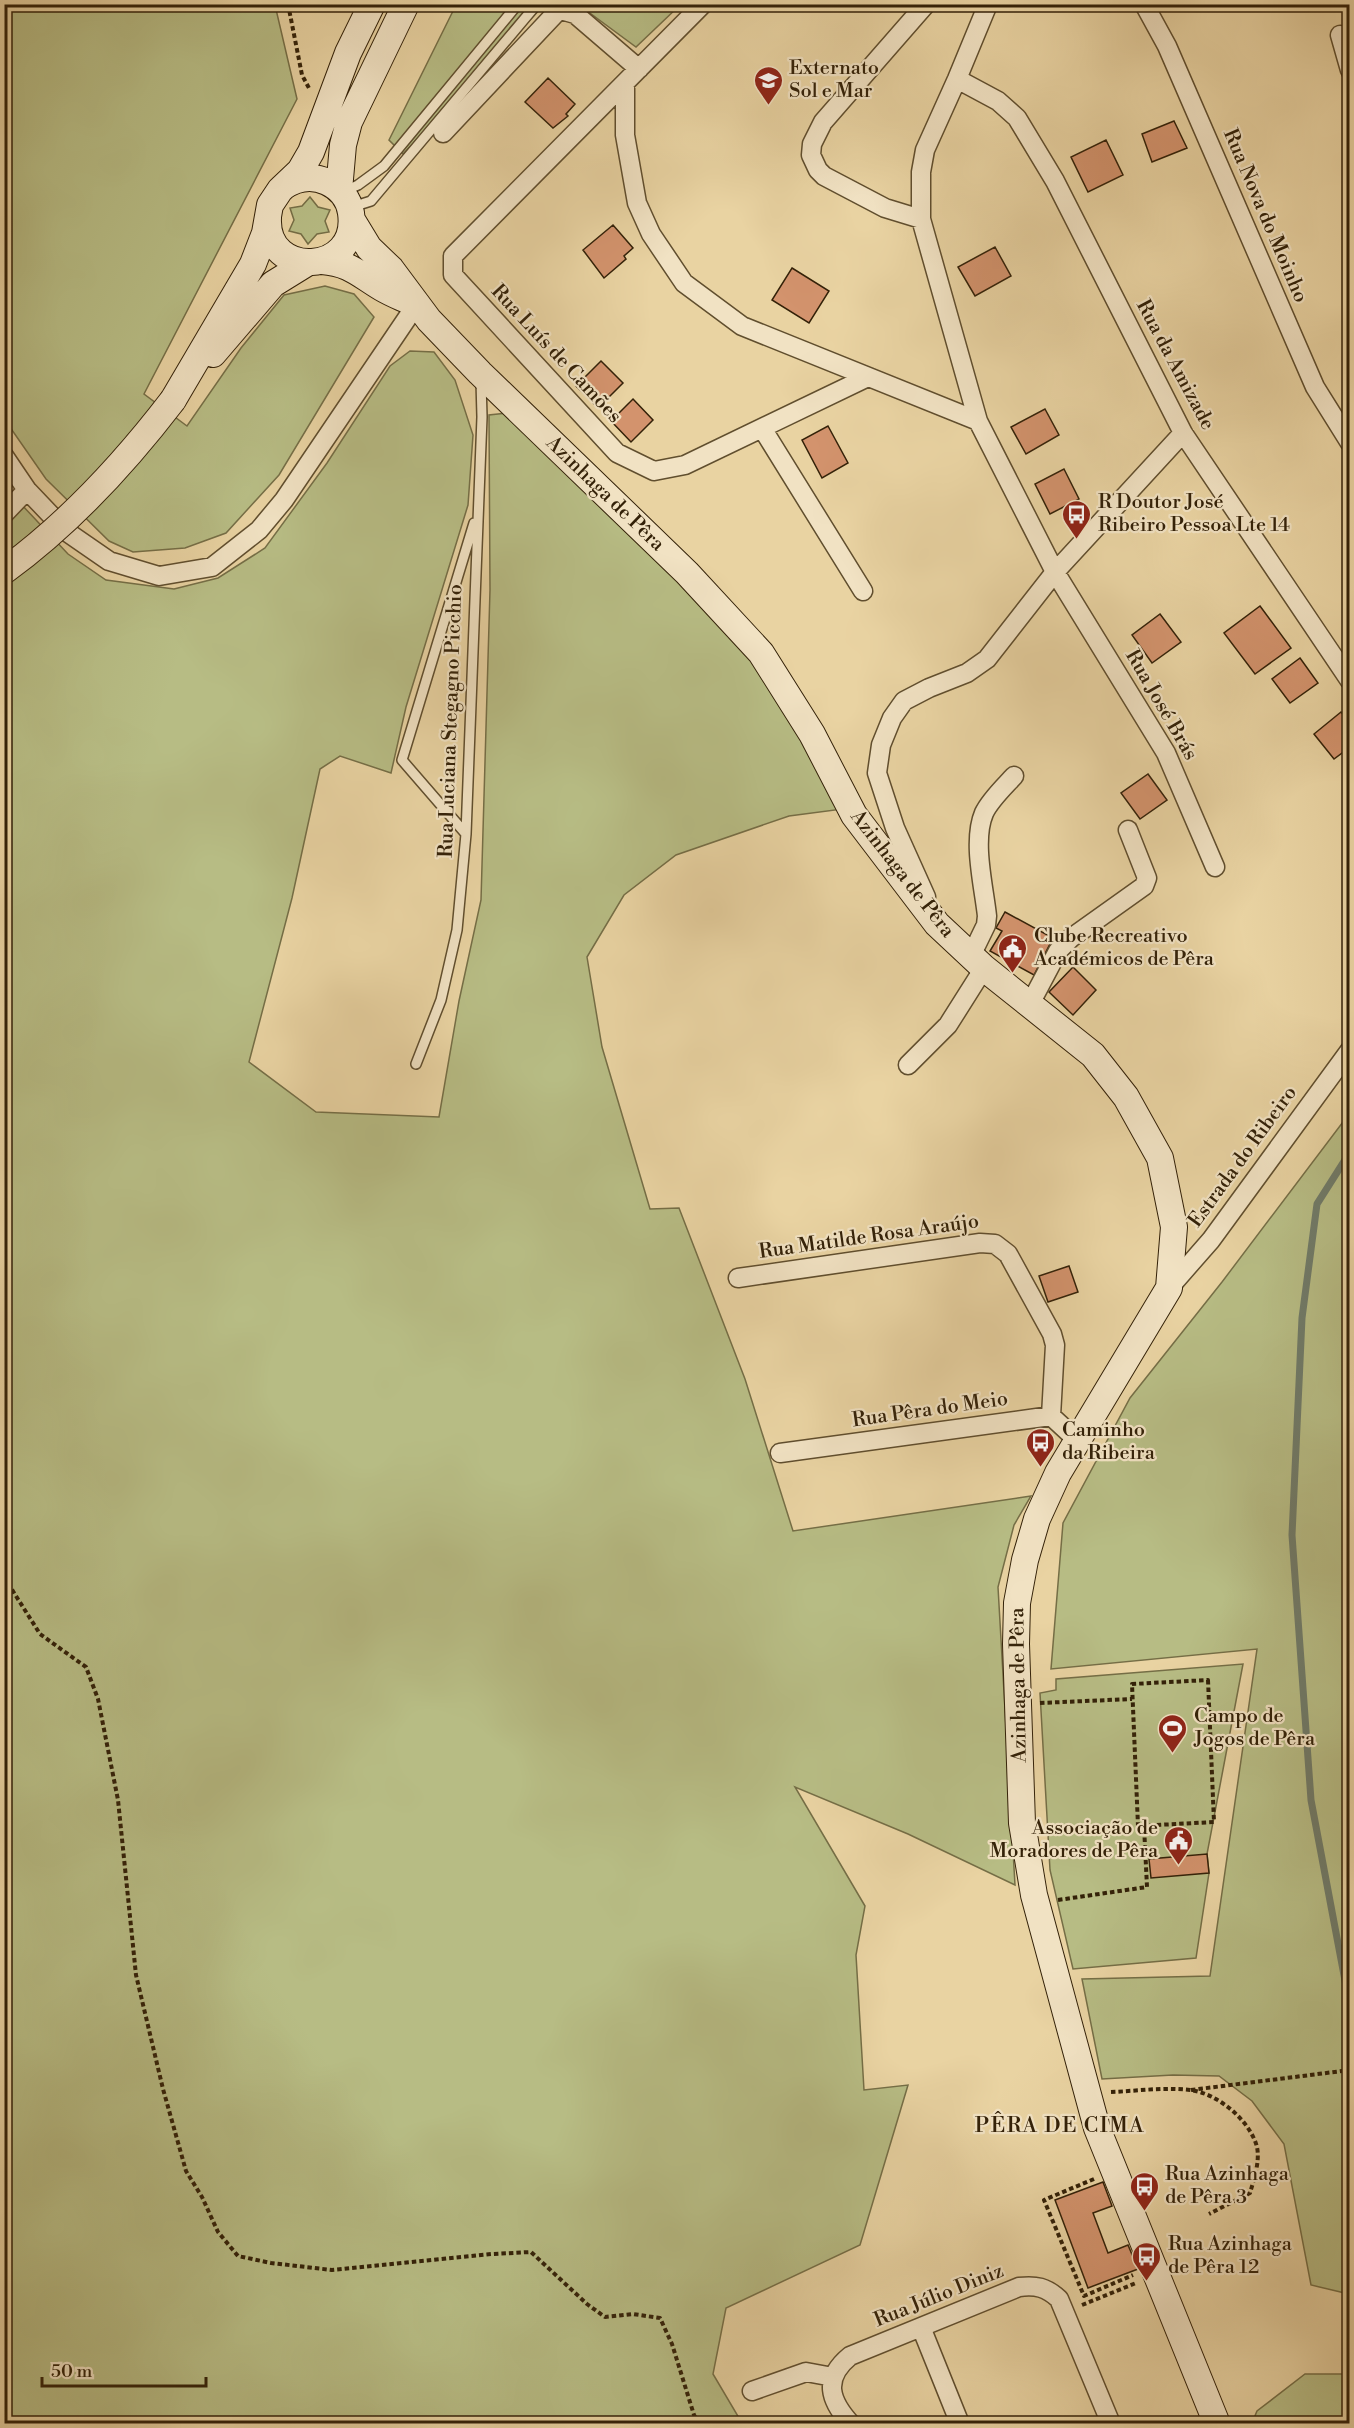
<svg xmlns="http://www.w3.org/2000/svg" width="1354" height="2428" font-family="'Libre Bodoni',serif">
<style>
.green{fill:#b7bc84;stroke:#756e46;stroke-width:1.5}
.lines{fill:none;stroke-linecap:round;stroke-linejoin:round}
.stream{stroke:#707b69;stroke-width:7}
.building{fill:#d3936d;stroke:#332108;stroke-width:1.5}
.lane-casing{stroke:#604e2e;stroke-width:12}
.street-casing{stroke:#604e2e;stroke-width:21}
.secondary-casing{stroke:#332108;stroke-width:28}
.path{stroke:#332108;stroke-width:4;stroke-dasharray:4.5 3;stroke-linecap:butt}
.lane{stroke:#f1e2c3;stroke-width:9}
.street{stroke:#f1e2c3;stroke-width:18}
.secondary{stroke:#f1e2c3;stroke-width:26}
.secondary-bridge-casing{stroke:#332108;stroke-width:28;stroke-linecap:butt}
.secondary-bridge{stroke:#f1e2c3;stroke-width:26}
.labels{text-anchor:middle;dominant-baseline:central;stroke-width:4.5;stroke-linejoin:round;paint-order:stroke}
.poi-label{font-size:20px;fill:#332108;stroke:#f1e2c3;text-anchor:start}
.street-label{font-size:20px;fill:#332108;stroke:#f1e2c3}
.neighbourhood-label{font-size:21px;letter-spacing:1.5px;fill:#332108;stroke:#f1e2c3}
</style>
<rect width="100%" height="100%" fill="#e9d3a2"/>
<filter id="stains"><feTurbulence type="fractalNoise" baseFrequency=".00333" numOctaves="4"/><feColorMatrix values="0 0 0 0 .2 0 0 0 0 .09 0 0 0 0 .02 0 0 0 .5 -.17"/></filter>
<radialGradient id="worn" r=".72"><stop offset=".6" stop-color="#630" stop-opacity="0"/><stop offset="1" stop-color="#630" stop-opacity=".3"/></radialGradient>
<!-- green -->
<path class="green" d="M4 5H275L297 99 144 394 187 426 241 348 284 295 325 286 354 294 374 317 279 475 226 533 185 548 133 552 109 541 46 479 5 420Z
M456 5H544L403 154 389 140Z
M579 5H680L636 47Z
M310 197 318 207 330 210 325 221 329 232 317 234 308 244 301 234 289 231 294 220 290 208 302 206Z
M410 351 434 352 455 380 473 435 468 505 406 707 391 773 340 756 320 769 292 898 249 1062 316 1112 439 1117 459 1001 481 900 490 590 489 415 507 413 675 574 759 668 843 809 789 816 676 855 624 895 587 957 602 1047 650 1209 679 1208 745 1379 793 1531 1031 1496 1014 1525 998 1587 1015 1885 908 1834 795 1787 865 1906 856 1955 864 2090 908 2085 860 2245 726 2308 713 2374 742 2423H5V487L68 554 106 580 174 589 218 578 265 548 327 463 390 366Z
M1349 1114V2294L1311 2285 1284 2144 1252 2101 1219 2076 1173 2075 1102 2079 1082 1979 1210 1976 1257 1649 1051 1669 1063 1523 1130 1398 1222 1282Z
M1243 1664 1207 1854 1209 1873 1196 1958 1073 1969 1050 1870 1040 1693 1056 1690V1679Z
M1305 2374H1349V2423H1252L1257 2411Z"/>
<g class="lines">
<!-- stream -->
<path class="stream" d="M1350 1152 1317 1204 1302 1318 1292 1535 1311 1800 1350 2007"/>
</g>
<!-- building -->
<path class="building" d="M548 78 575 104 566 114 568 116 553 128 525 102Z
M1174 121 1187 148 1152 162 1142 134Z
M1106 140 1123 175 1088 192 1071 157Z
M613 225 633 248 624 256 626 259 604 278 583 250Z
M995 247 1011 276 975 296 958 267Z
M792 268 829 291 809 323 772 300Z
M601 361 623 383 598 408 576 386Z
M633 399 653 420 631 442 611 421Z
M1045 409 1059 435 1026 454 1011 427Z
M828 426 848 463 822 478 802 440Z
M1064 469 1079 499 1050 514 1035 484Z
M1260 606 1291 648 1255 674 1224 633Z
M1160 614 1181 642 1152 663 1132 635Z
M1300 658 1318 683 1290 703 1272 679Z
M1341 712 1350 723V747L1334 759 1314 734Z
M1148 774 1167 800 1140 819 1121 793Z
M1005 912 1053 938 1034 975 990 951 1002 931 996 928Z
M1073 967 1096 990 1073 1015 1049 992Z
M1069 1266 1078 1292 1048 1302 1039 1276Z
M1207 1854 1209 1873 1151 1878 1149 1859Z
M1103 2182 1112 2206 1093 2213 1108 2253 1128 2245 1138 2269 1088 2288 1055 2200Z"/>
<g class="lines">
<defs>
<path id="lane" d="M343 192 358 185 384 166 518 4
M352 207 371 201 537 4
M466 834 402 760 474 523
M416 1064 441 1000 457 930 466 834 482 417 481 381"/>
<path id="street" d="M703 4 453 256V275L617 453 654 471 685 465 868 377
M988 4 957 79 925 150 921 172V219L978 421 1055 572 1166 753 1215 867
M1144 4 1167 46 1315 387 1350 443
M1340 35 1350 70
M957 79 998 101 1017 118 1055 181 1183 433 1350 681
M625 84V135L637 203 651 234 684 283 742 326 978 421
M443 133 556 13 561 10 575 14 639 69
M921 219 885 208 824 176 818 170 811 155 812 144 823 122 926 4
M762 428 863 591
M4 456 27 490 67 532 109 561 159 576 212 567 259 530 284 500 416 305
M4 514 27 490
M926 897 895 828 877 773 881 745 892 718 904 701 929 688 967 673 987 659 1055 572 1183 433
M971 956 986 925 987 916C984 887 972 841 984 813 990 800 1004 787 1014 776
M1030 1004 1058 951 1071 938 1144 886 1147 878 1128 830
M908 1065 948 1025 984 968
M738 1278 980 1243 995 1244 1008 1254 1052 1334 1055 1345 1051 1416
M1169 1288 1211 1240 1350 1050
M780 1453 1051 1416 1077 1440
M921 2327 960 2424
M752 2391 806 2372 833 2377
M851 2424C830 2401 822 2379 850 2356L1019 2287C1036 2285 1046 2287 1059 2299L1111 2424"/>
<path id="secondary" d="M339 190 343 145 349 122 406 4
M268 218C265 280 360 275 351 213 349 199 340 188 327 182 312 175 296 178 283 187
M352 220 369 248 391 269 429 320 480 373 687 573 761 653 812 734 854 815 937 924 984 968 1093 1055 1126 1097 1160 1158 1174 1227 1169 1288 1058 1473 1037 1519 1025 1560 1017 1603 1016 1644 1022 1823 1034 1895 1097 2128 1217 2424
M322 261C350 263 360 275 382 288 392 294 403 298 413 303
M213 354 273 284 307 263
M173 400 253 264 265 233 270 205 280 190 300 171 311 152 348 53 372 4"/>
</defs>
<!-- lane casing -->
<use href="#lane" class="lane-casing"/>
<!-- street casing -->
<use href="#street" class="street-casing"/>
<!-- secondary casing -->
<use href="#secondary" class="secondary-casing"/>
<!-- path -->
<path class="path" d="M288 4 302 75 310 90
M4 1577 40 1634 86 1667 98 1699 118 1800 136 1975 163 2089 186 2171 202 2197 218 2232 238 2256 271 2263 332 2270 492 2254 531 2252 587 2304 605 2317 633 2314 660 2318 672 2344 694 2415 700 2424
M1208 1680 1214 1822 1138 1826 1132 1684Z
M1040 1703 1132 1699
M1058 1900 1147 1887 1144 1826
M1191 2090 1350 2070
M1111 2092C1137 2091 1164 2087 1190 2090 1217 2093 1250 2120 1257 2147 1260 2162 1254 2179 1250 2193L1209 2214
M1094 2179 1044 2200 1084 2296 1133 2275
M1082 2305 1136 2283"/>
<!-- lane -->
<use href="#lane" class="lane"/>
<!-- street -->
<use href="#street" class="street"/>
<!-- secondary -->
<use href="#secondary" class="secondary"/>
<defs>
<path id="secondary-bridge" d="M4 571C70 523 124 464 173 400"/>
</defs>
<!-- secondary-bridge casing -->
<use href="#secondary-bridge" class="secondary-bridge-casing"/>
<!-- secondary-bridge -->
<use href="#secondary-bridge" class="secondary-bridge"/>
</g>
<!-- icons -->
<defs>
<symbol id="school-pin" viewBox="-11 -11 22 30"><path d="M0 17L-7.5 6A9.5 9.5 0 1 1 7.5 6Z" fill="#8f2418" stroke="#f1e2c3"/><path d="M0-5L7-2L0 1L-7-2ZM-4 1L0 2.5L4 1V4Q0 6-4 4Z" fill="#fff"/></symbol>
<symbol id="bus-pin" viewBox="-11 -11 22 30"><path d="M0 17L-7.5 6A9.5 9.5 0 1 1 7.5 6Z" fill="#8f2418" stroke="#f1e2c3"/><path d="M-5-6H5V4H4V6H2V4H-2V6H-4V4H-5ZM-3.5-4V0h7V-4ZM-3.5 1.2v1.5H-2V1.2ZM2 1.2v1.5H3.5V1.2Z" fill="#fff"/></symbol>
<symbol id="civic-pin" viewBox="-11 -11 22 30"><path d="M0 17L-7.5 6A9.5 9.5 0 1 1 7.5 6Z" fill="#8f2418" stroke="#f1e2c3"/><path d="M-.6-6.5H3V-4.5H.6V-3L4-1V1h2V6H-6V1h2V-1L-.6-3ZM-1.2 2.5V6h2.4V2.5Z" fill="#fff"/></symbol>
<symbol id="stadium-pin" viewBox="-11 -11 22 30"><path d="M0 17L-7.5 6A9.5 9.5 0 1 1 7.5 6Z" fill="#8f2418" stroke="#f1e2c3"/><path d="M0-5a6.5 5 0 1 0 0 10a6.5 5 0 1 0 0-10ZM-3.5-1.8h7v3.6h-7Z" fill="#fff"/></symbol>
</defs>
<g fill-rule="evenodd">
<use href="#school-pin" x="752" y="64" width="33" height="45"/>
<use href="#bus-pin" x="1060" y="498" width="33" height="45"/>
<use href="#civic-pin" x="996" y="932" width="33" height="45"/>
<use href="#bus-pin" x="1024" y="1426" width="33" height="45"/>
<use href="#stadium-pin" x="1156" y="1712" width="33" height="45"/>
<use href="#civic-pin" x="1162" y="1824" width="33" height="45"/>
<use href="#bus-pin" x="1128" y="2170" width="33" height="45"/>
<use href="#bus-pin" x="1130" y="2240" width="33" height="45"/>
</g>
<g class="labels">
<!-- poi labels -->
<g class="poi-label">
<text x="789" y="68">Externato<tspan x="789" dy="23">Sol e Mar</tspan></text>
<text x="1098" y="502">R Doutor José<tspan x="1098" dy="23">Ribeiro Pessoa Lte 14</tspan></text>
<text x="1034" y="936">Clube Recreativo<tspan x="1034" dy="23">Académicos de Pêra</tspan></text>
<text x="1062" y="1430">Caminho<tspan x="1062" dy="23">da Ribeira</tspan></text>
<text x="1194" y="1716">Campo de<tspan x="1194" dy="23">Jogos de Pêra</tspan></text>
<text x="1158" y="1828" text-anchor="end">Associação de<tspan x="1158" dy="23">Moradores de Pêra</tspan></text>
<text x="1165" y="2174">Rua Azinhaga<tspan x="1165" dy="23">de Pêra 3</tspan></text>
<text x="1168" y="2244">Rua Azinhaga<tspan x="1168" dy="23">de Pêra 12</tspan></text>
</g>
<!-- street labels -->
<g class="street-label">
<text transform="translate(1265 216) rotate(67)">Rua Nova do Moinho</text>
<text transform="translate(556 354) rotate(47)">Rua Luís de Camões</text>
<text transform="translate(1175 365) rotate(62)">Rua da Amizade</text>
<text transform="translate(605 494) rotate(44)">Azinhaga de Pêra</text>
<text transform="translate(1161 705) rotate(60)">Rua José Brás</text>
<text transform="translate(451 721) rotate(-88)">Rua Luciana Stegagno Picchio</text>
<text transform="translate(902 874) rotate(52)">Azinhaga de Pêra</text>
<text transform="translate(1243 1157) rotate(-54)">Estrada do Ribeiro</text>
<text transform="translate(869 1237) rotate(-8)">Rua Matilde Rosa Araújo</text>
<text transform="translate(930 1410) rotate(-8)">Rua Pêra do Meio</text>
<text transform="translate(1019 1685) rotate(-91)">Azinhaga de Pêra</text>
<text transform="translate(939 2296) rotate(-22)">Rua Júlio Diniz</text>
</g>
<!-- neighbourhood labels -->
<g class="neighbourhood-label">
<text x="1060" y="2126">PÊRA DE CIMA</text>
</g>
</g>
<!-- margin -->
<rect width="1354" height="2428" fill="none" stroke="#e9d3a2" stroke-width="24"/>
<rect x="6" y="6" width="1342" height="2416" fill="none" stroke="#332108" stroke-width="3"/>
<rect x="12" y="12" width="1330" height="2404" fill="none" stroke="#332108" stroke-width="1.5"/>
<!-- scale -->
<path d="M42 2377v9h164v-9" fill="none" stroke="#332108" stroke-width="3"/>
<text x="51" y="2377" font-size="18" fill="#332108" stroke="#f1e2c3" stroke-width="4.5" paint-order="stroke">50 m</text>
<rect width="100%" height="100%" filter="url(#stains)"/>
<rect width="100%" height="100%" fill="url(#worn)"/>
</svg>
